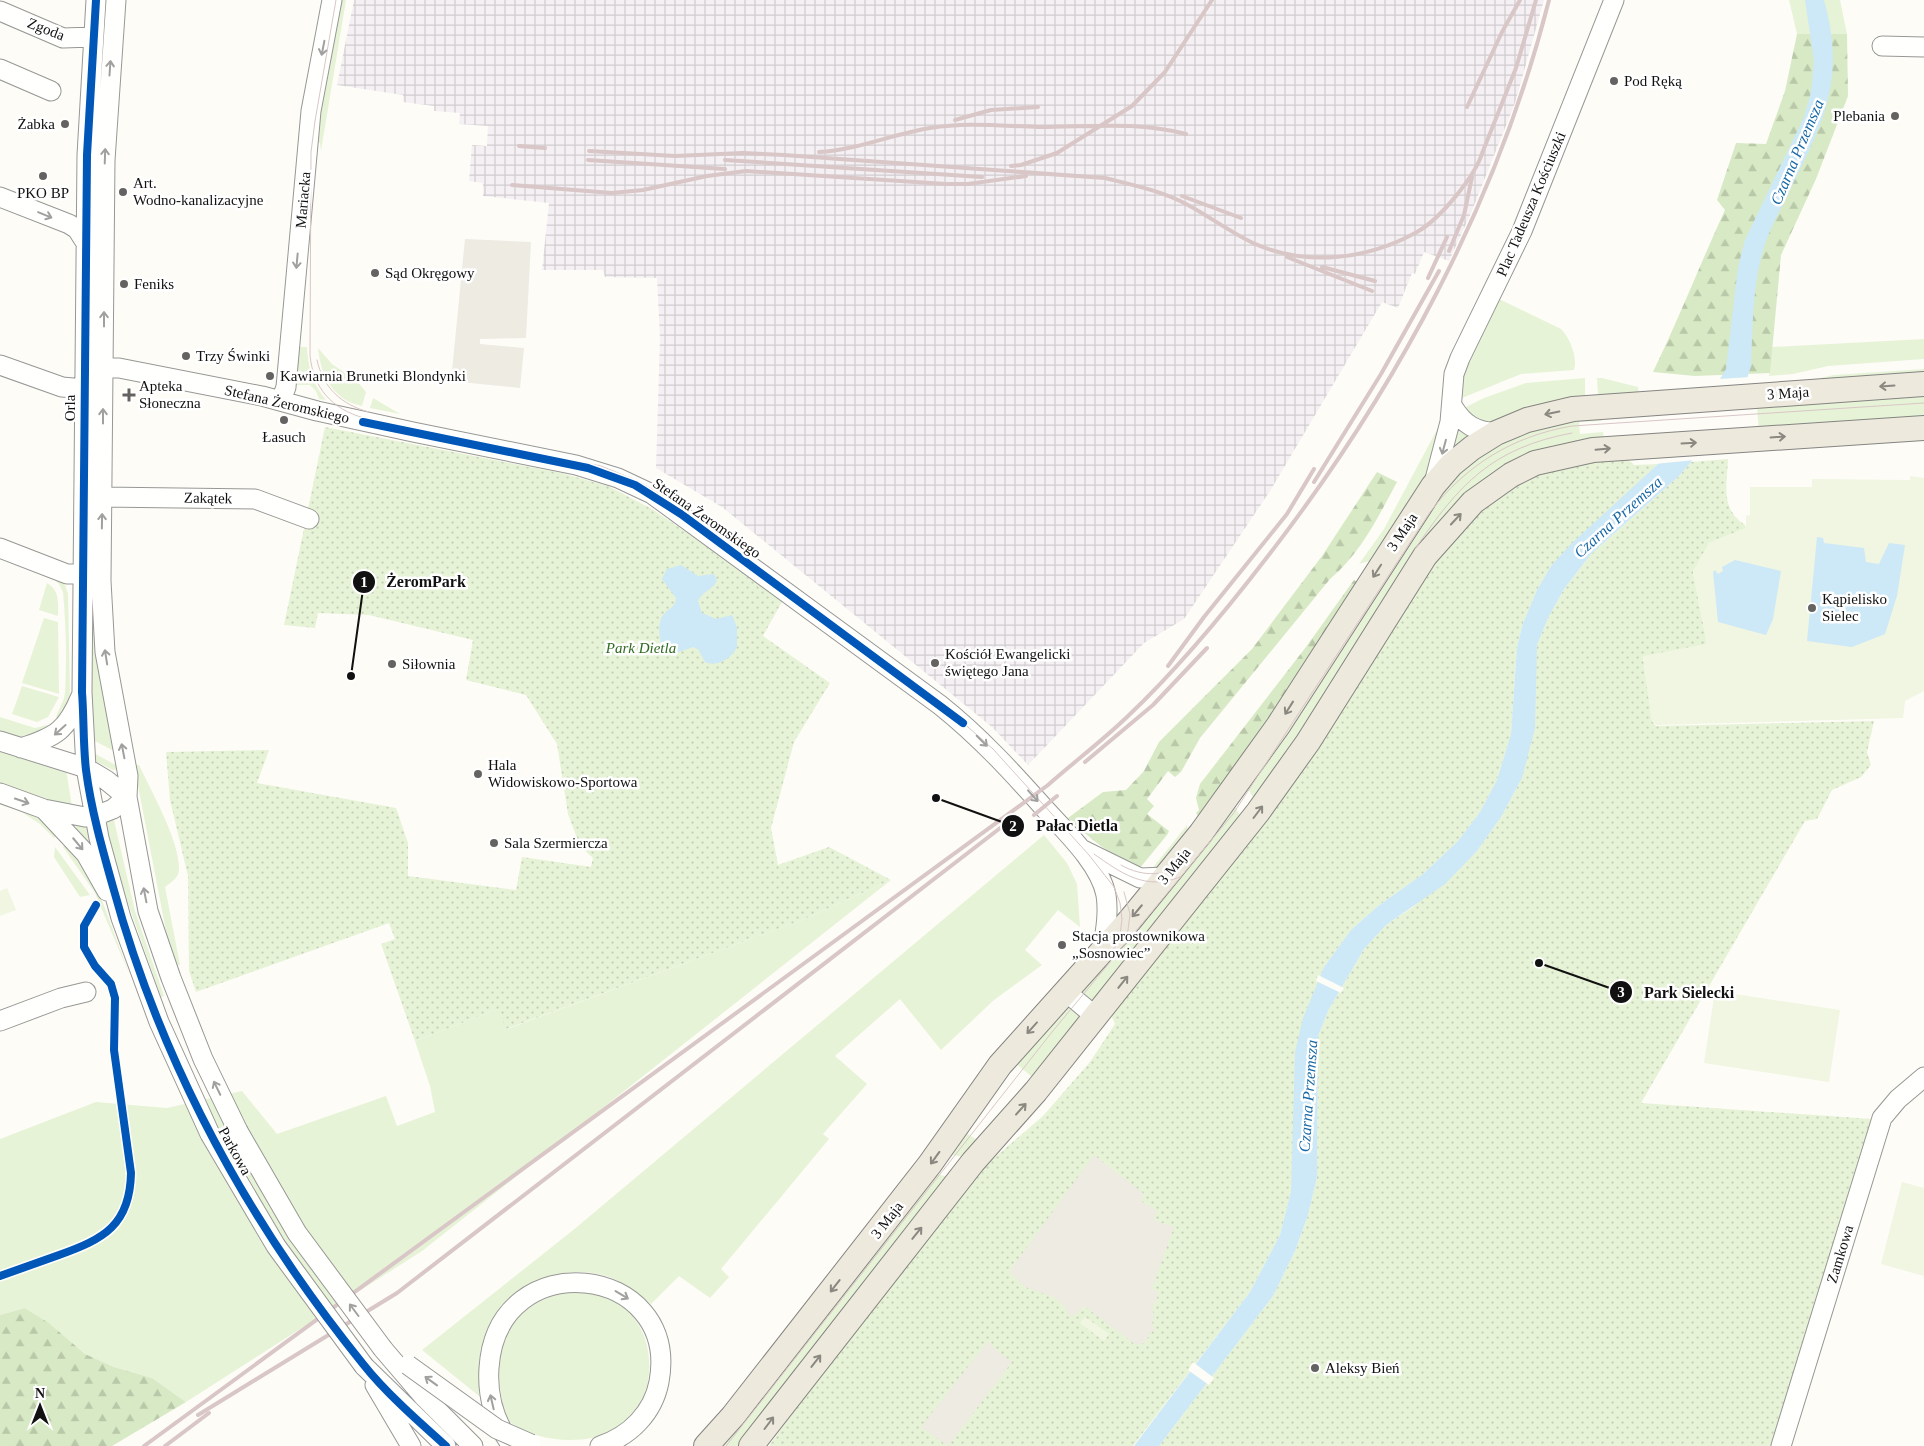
<svg xmlns="http://www.w3.org/2000/svg" width="1924" height="1446" font-family="Georgia,serif">
<style>
.industrial{fill:url(#industrial-grid)}
.grass{fill:#e7f3d7}
.forest{fill:url(#forest-firs)}
.park{fill:url(#park-dots)}
.pitch{fill:#f0f6e1}
.plaza{fill:#edebe2}
.water{fill:#cde8f7}
.pier{fill:#fdfcf7}
.lines{fill:none;stroke-linecap:round;stroke-linejoin:round}
.minor-casing{stroke:#979795;stroke-width:21}
.major-casing{stroke:#858482;stroke-width:26}
.minor{stroke:#fffffe;stroke-width:19}
.major{stroke:#ede9dc;stroke-width:24}
.tram{stroke:#d9c6c7;stroke-width:1}
.rail{stroke:#d9c6c7;stroke-width:4}
.minor-bridge-casing{stroke:#979795;stroke-width:21;stroke-linecap:butt}
.minor-bridge{stroke:#fffffe;stroke-width:19}
.cycleway-casing{stroke:#fff;stroke-width:11}
.cycleway{stroke:#0057b8;stroke-width:8}
.oneway{stroke:#a0a09f}
.oneway2{stroke:#8a8881}
.poi-dot{fill:#646362;stroke:#fff;stroke-width:2}
.labels{text-anchor:middle;dominant-baseline:central;stroke-width:5;stroke-linejoin:round;paint-order:stroke}
.street-label{font-size:15px;fill:#111;stroke:#fff}
.poi-label{font-size:15px;fill:#111;stroke:#fff;text-anchor:start}
.park-label{font-size:15px;font-style:italic;fill:#2f6b1f;stroke:#fff}
.water-label{font-size:16px;font-style:italic;fill:#1768a6;stroke:#fff}
.leader{fill:none;stroke:#111;stroke-width:2}
.callout-dot{fill:#111;stroke:#fff;stroke-width:2}
.mark-label{font-size:15px;text-anchor:middle;font-weight:bold;fill:#fff}
.callout-label{font-size:16px;text-anchor:middle;font-weight:bold;fill:#111;stroke:#fff;stroke-width:5;stroke-linejoin:round;paint-order:stroke}
</style>
<defs>
<pattern id="industrial-grid" width="8" height="8" patternUnits="userSpaceOnUse" patternTransform="scale(1.25)"><rect width="8" height="8" fill="#f5f0f3"/><path d="M0 4h8M4 0v8" fill="none" stroke="#d1cdcf"/></pattern>
<pattern id="forest-firs" width="22" height="20" patternUnits="userSpaceOnUse" patternTransform="scale(1.25)"><rect width="22" height="20" fill="#d8eac5"/><path d="M5 1l3.5 6h-7zM16 11l3.5 6h-7z" fill="#b8c8a8"/></pattern>
<pattern id="park-dots" width="8" height="8" patternUnits="userSpaceOnUse" patternTransform="scale(1.25)"><rect width="8" height="8" fill="#e7f3d7"/><path d="M2 2h.1M6 6h.1" fill="none" stroke="#c5cfb8" stroke-width="1.8" stroke-linecap="round"/></pattern>
</defs>
<rect width="100%" height="100%" fill="#fdfcf7"/>
<!-- industrial -->
<path class="industrial" d="M354 0H1544L1515 103 1471 213 1449 261 1424 252 1415 274 1412 273 1398 308 1382 302 1270 491 1184 619 1144 643 1028 765 992 727 722 507 656 468 660 338 657 278 605 277 603 270H542L549 203 483 196V183L469 181 472 145 487 146 488 126 459 124 460 113 434 111V106L403 102V95L337 85Z"/>
<!-- grass -->
<path class="grass" d="M340 0H346L321 151 320 143 316 142Z
M1789 0H1840L1847 34H1797Z
M1499 299 1561 329C1570 338 1578 358 1574 370L1521 374 1462 398C1457 369 1487 325 1499 299Z
M1924 339V359L1828 366 1793 374 1769 376 1772 347Z
M296 347H307C308 368 313 385 326 400L319 399 316 391 310 385H294Z
M318 348 332 364 357 381 366 392 362 406C357 404 356 405 352 403 330 394 320 371 318 348Z
M1924 369V377L1807 381 1834 375Z
M1585 378V395H1598L1597 378H1602L1638 387 1639 395 1486 427 1462 409 1484 398 1526 383Z
M1924 391V421L1759 431 1757 408Z
M373 398 400 414 370 408Z
M1601 412 1602 421 1579 422 1580 434 1603 432 1604 441 1363 640 1255 801 1247 787 1450 477 1510 433Z
M1440 424 1430 472 1373 560 1359 564 1384 529Z
M1455 424 1472 435 1450 456Z
M55 576 65 585 68 594 70 693 67 711 56 722C55 712 64 704 65 693 67 660 66 625 63 592L59 584 54 579Z
M47 583C60 590 58 604 58 616L39 610Z
M89 609H95L116 752 93 740Z
M44 618 58 622 59 694 22 683Z
M22 686 59 697 48 717 37 722 12 714Z
M0 717 35 728 47 725 52 730 21 739 0 734Z
M0 750 66 769 72 807 0 784Z
M94 753 119 767 118 769 113 770 95 761Z
M134 765H139C151 791 180 841 179 870 179 878 170 883 165 887L180 965H177L166 931Z
M1234 805 1241 817 1093 1002 1078 992Z
M17 809C32 809 48 823 60 832L54 838 40 824Z
M113 816 135 911 164 996 161 997 116 869 104 821Z
M79 821 89 823 95 851 74 832Z
M1187 825 1188 834 1164 868 1151 870Z
M1044 835 1067 863 1077 884 1080 927 1058 910 1025 950 1042 965 994 1000 941 1050 900 999 835 1056 867 1084 823 1134 829 1139 721 1269 729 1277 710 1298 679 1276 651 1304C638 1293 626 1283 609 1277 565 1261 507 1284 489 1328 480 1350 479 1372 479 1396L422 1350 572 1231Z
M67 840 100 895 130 976 95 893 63 847Z
M55 847 90 895 80 897 54 857Z
M891 880 422 1251 186 1402 152 1378 114 1367 85 1354 49 1323 25 1308 0 1315V1139L96 1102 167 1108 242 1091 277 1134 386 1096 397 1126 435 1112 430 1086 415 1041 498 1009 507 1029 802 920Z
M1065 1002 1085 1021 1037 1081 1014 1062Z
M965 1132 977 1140 968 1157 950 1155Z
M934 1174 951 1177 742 1446H718Z
M575 1291C594 1293 613 1297 628 1311 659 1341 657 1405 617 1428 602 1437 587 1440 570 1440 547 1440 528 1434 508 1421 486 1359 503 1300 575 1291Z"/>
<!-- forest -->
<path class="forest" d="M1797 34H1847L1848 96 1816 179 1781 255 1770 373 1695 376 1653 372C1679 319 1700 264 1725 210L1717 200 1736 143 1766 144 1785 91Z
M1377 472 1397 482C1378 517 1361 553 1330 579L1200 738 1181 772 1175 777 1168 771 1147 799 1154 806 1147 814 1169 831 1167 835 1139 869C1111 855 1090 839 1068 818L1103 792 1126 790 1144 771 1159 742 1252 649 1322 556Z
M1354 580 1358 583 1312 657 1200 818 1196 813 1199 810 1196 798 1200 784 1306 647Z
M25 1308 49 1323 85 1354 114 1367 152 1378 186 1402 112 1446H0V1315Z"/>
<!-- park -->
<path class="park" d="M325 427 561 473 608 486 652 509 784 598 763 636 830 683 794 742 771 828 778 865 829 847 891 880 802 920 506 1029 498 1009 415 1041 381 944 395 939 389 923 196 992 189 971 188 876 170 800 166 752 269 750 257 783 396 808 408 843V876L516 890 522 857 591 867 593 858 580 846 568 814 557 744 526 695 466 680 473 640 369 615 318 613 315 628 284 625Z
M1622 454 1634 465 1658 464 1551 566 1537 590 1523 623 1517 647 1511 734 1497 780 1480 812 1458 841 1423 874 1378 906 1351 930 1324 967 1293 1155 1291 1191 1280 1235 1250 1292 1133 1446H769L881 1289 984 1161 987 1164 1043 1116 1090 1062 1115 1024 1111 1015 1416 582 1462 522 1530 473Z
M1728 459C1727 485 1720 509 1745 525L1746 528 1709 543 1693 572 1707 644 1643 657 1652 721 1656 726 1874 721 1867 752 1871 765 1861 777 1832 790 1817 819 1805 821 1641 1103 1872 1119 1776 1446H1159L1273 1296 1295 1251 1308 1215 1317 1177 1318 1036 1329 1009 1364 949 1386 925 1413 907 1477 851 1501 817 1522 778 1537 645 1548 618 1564 589 1591 554 1679 476 1691 462Z"/>
<!-- pitch -->
<path class="pitch" d="M1910 476 1924 478V691L1905 701 1903 718 1656 725 1652 721 1643 656 1707 644 1693 572 1709 543 1746 528V516L1750 515V487H1812V479L1910 480Z
M7 888 16 910 0 916V891Z
M1715 991 1840 1010 1829 1082 1704 1063Z
M1902 1182 1924 1188V1276L1881 1264Z
M1085 1317 1109 1334 1104 1341 1080 1323Z"/>
<!-- plaza -->
<path class="plaza" d="M465 239 531 242 526 338 480 339V344L524 348 520 388 451 381Z
M1094 1155 1143 1193 1141 1201 1157 1211 1154 1220 1174 1227 1152 1288 1159 1293 1152 1309 1154 1316 1152 1325 1155 1328 1144 1343 1136 1345 1084 1306 1071 1318 1064 1306 1054 1297 1025 1287 1009 1272Z
M988 1341 996 1350 1012 1362 948 1446 921 1427Z"/>
<!-- water -->
<path class="water" d="M1805 0H1824C1847 82 1822 124 1787 196 1780 211 1771 226 1766 241 1752 281 1753 324 1751 366L1747 379 1722 421 1691 462 1679 476 1591 554 1564 589 1548 618 1537 645 1535 728 1522 778 1501 817 1477 851 1445 884 1386 925 1364 949 1329 1009 1318 1036 1317 1177 1308 1215 1295 1251 1273 1296 1159 1446H1134L1250 1292 1280 1235 1291 1191 1295 1052 1303 1018 1324 967 1351 930 1378 906 1423 874 1458 841 1480 812 1497 780 1511 734 1517 647 1523 623 1537 590 1551 566 1571 544 1658 464 1696 420 1726 369 1738 267 1745 240 1804 117 1811 92 1814 61Z
M1817 537 1823 538 1824 543 1864 548 1866 562 1879 564 1889 543 1905 545 1897 596 1885 634 1852 647 1807 641Z
M1735 560 1781 571 1773 619 1766 635 1718 622 1713 572 1715 570 1718 574 1723 571 1722 567Z
M681 565 698 576 714 574 717 581C712 590 702 592 698 601L702 613 716 619 732 615 737 627V647C731 659 718 667 705 662L698 649 693 647 673 654 663 649C659 641 657 621 664 614 669 608 676 607 676 598L662 579 667 569Z"/>
<!-- pier -->
<path class="pier" d="M1750 377 1724 422 1695 460 1655 464 1694 419 1719 379Z
M1318 975 1344 988 1341 993 1316 981Z
M1193 1362 1214 1378 1209 1385 1188 1370Z"/>
<g class="lines">
<defs>
<path id="minor" d="M96 0 87 155 82 692 86 768 99 838 121 918 159 1022 210 1134
M116 0 105 160 101 581 105 652 128 776 127 797 148 911 171 978 203 1059 238 1131
M0 11 63 38 93 37
M1882 46 1924 47
M0 69 51 91
M0 197 69 224 77 229 86 243
M0 365 62 387 84 389
M104 368H119L262 396 317 411 413 432 576 465 618 478 652 494 940 705C979 736 1012 772 1045 809 1066 832 1100 864 1106 895 1109 914 1105 934 1102 952
M281 401 286 387 311 111 332 0
M1453 407C1464 425 1475 431 1496 433
M1434 483 1450 422 1454 374 1460 358 1522 231 1614 0
M102 497 255 499 309 519
M0 548 67 574H83
M0 741 86 768 106 780 127 797
M21 748C56 737 67 730 81 696
M0 793 44 809 85 817 95 816 113 809 127 797
M44 809 86 854 107 891
M1083 850 1140 878 1166 877
M1065 991 1096 1017
M0 1021 61 998 86 992
M383 1349 424 1397 473 1446
M364 1366 446 1446
M375 1385 411 1446
M512 1446C495 1423 487 1396 489 1368 497 1242 681 1263 659 1382 653 1413 630 1436 600 1446
M1781 1446 1882 1118 1898 1099 1924 1077"/>
<path id="major" d="M706 1446 733 1416 930 1164 1000 1065 1130 920 1201 833 1278 726 1433 486 1451 465 1472 448 1496 433 1527 420 1573 409 1924 384
M751 1446 973 1162 1036 1091 1258 812 1308 742 1425 556 1473 502 1511 475 1535 463 1593 450 1924 428"/>
</defs>
<!-- minor casing -->
<use href="#minor" class="minor-casing"/>
<!-- major casing -->
<use href="#major" class="major-casing"/>
<!-- minor -->
<use href="#minor" class="minor"/>
<!-- major -->
<use href="#major" class="major"/>
<!-- tram -->
<path class="tram" d="M336 0 315 121 311 152 310 355C313 388 332 409 364 418L601 466 638 481 672 501 928 692 993 749 1089 855 1114 887 1120 903 1122 919 1120 935 1114 950
M317 360C323 388 342 405 369 412
M1415 549C1459 484 1492 448 1572 433
M1094 854C1121 873 1145 891 1180 877
M1121 865C1143 878 1168 876 1189 862
M1124 892 1130 914 1127 938
M726 1446 1052 1032 1233 814 1430 512C1466 465 1513 436 1572 426L1924 403"/>
<!-- rail -->
<path class="rail" d="M1467 107 1502 32 1520 0
M955 120 991 110 1038 107
M519 146 545 148
M589 151 675 156 743 153 784 155 1105 178C1133 185 1162 191 1188 205 1210 217 1230 232 1253 243 1306 267 1367 260 1417 232 1440 219 1475 177 1483 151
M819 152C857 150 893 134 930 128 967 122 1002 126 1039 127 1091 127 1135 121 1186 134
M1481 156 1516 68 1536 0
M588 160 725 169
M725 160 982 177
M1011 166 1021 165 1057 153 1132 106 1165 72 1212 0
M512 185 612 193 643 190 707 176 746 171 946 184H968L1026 176
M1182 196 1241 218
M1449 251 1464 215 1472 177
M1287 257 1372 291
M1322 267 1375 281
M1428 278 1447 237
M1314 482 1381 374 1439 271
M1168 666 1204 617 1287 514 1314 469
M1085 762 1153 705 1207 648
M1034 815 1057 796
M198 1415 397 1293 1008 822
M144 1446 1048 785C1074 762 1102 741 1127 717 1179 668 1225 612 1268 556 1395 392 1498 202 1549 0
M165 1446 209 1413"/>
<defs>
<path id="minor-bridge" d="M238 1131 297 1233 383 1349
M210 1134 276 1246 364 1366
M408 1365 497 1429 531 1444"/>
</defs>
<!-- minor-bridge casing -->
<use href="#minor-bridge" class="minor-bridge-casing"/>
<!-- minor-bridge -->
<use href="#minor-bridge" class="minor-bridge"/>
<defs>
<path id="cycleway" d="M96 0 87 155 82 692C84 718 83 744 86 770 91 809 102 848 113 887 161 1063 249 1223 363 1364 385 1392 419 1422 446 1446
M363 422 588 468 635 485 681 514 963 723
M0 1276C20 1269 39 1262 59 1255 104 1239 130 1225 131 1173L114 1050 115 998 111 984 95 966 84 947V926L96 905"/>
</defs>
<!-- cycleway casing -->
<use href="#cycleway" class="cycleway-casing"/>
<!-- cycleway -->
<use href="#cycleway" class="cycleway"/>
</g>
<!-- one-way arrows -->
<defs><path id="oneway-shaft" d="M-6 0H5M1.5-3L5.5 0L1.5 3" fill="none" stroke-width="1.6" stroke-linecap="round" stroke-linejoin="round" transform="scale(1.25)"/></defs>
<g class="oneway">
<use href="#oneway-shaft" transform="translate(323 48) rotate(101)"/>
<use href="#oneway-shaft" transform="translate(110 68) rotate(-86)"/>
<use href="#oneway-shaft" transform="translate(105 156) rotate(-88)"/>
<use href="#oneway-shaft" transform="translate(45 215) rotate(22)"/>
<use href="#oneway-shaft" transform="translate(297 261) rotate(95)"/>
<use href="#oneway-shaft" transform="translate(104 319) rotate(-90)"/>
<use href="#oneway-shaft" transform="translate(103 416) rotate(-90)"/>
<use href="#oneway-shaft" transform="translate(1444 447) rotate(105)"/>
<use href="#oneway-shaft" transform="translate(102 521) rotate(-89)"/>
<use href="#oneway-shaft" transform="translate(106 657) rotate(-99)"/>
<use href="#oneway-shaft" transform="translate(60 730) rotate(138)"/>
<use href="#oneway-shaft" transform="translate(982 741) rotate(45)"/>
<use href="#oneway-shaft" transform="translate(123 751) rotate(-101)"/>
<use href="#oneway-shaft" transform="translate(1033 796) rotate(48)"/>
<use href="#oneway-shaft" transform="translate(22 801) rotate(19)"/>
<use href="#oneway-shaft" transform="translate(78 844) rotate(50)"/>
<use href="#oneway-shaft" transform="translate(145 895) rotate(-101)"/>
<use href="#oneway-shaft" transform="translate(217 1088) rotate(-116)"/>
<use href="#oneway-shaft" transform="translate(622 1295) rotate(31)"/>
<use href="#oneway-shaft" transform="translate(354 1310) rotate(-127)"/>
<use href="#oneway-shaft" transform="translate(431 1381) rotate(-144)"/>
<use href="#oneway-shaft" transform="translate(492 1402) rotate(-103)"/>
</g>
<g class="oneway2">
<use href="#oneway-shaft" transform="translate(1887 386) rotate(176)"/>
<use href="#oneway-shaft" transform="translate(1552 413) rotate(168)"/>
<use href="#oneway-shaft" transform="translate(1778 437) rotate(-4)"/>
<use href="#oneway-shaft" transform="translate(1689 443) rotate(-3)"/>
<use href="#oneway-shaft" transform="translate(1603 449) rotate(-5)"/>
<use href="#oneway-shaft" transform="translate(1456 519) rotate(-47)"/>
<use href="#oneway-shaft" transform="translate(1377 571) rotate(123)"/>
<use href="#oneway-shaft" transform="translate(1289 708) rotate(122)"/>
<use href="#oneway-shaft" transform="translate(1258 812) rotate(-53)"/>
<use href="#oneway-shaft" transform="translate(1137 911) rotate(130)"/>
<use href="#oneway-shaft" transform="translate(1123 982) rotate(-51)"/>
<use href="#oneway-shaft" transform="translate(1032 1028) rotate(132)"/>
<use href="#oneway-shaft" transform="translate(1021 1109) rotate(-48)"/>
<use href="#oneway-shaft" transform="translate(935 1158) rotate(126)"/>
<use href="#oneway-shaft" transform="translate(917 1233) rotate(-51)"/>
<use href="#oneway-shaft" transform="translate(835 1286) rotate(128)"/>
<use href="#oneway-shaft" transform="translate(816 1361) rotate(-52)"/>
<use href="#oneway-shaft" transform="translate(769 1423) rotate(-53)"/>
</g>
<!-- markers -->
<g class="poi-dot">
<circle cx="1614" cy="81" r="5"/>
<circle cx="1895" cy="116" r="5"/>
<circle cx="65" cy="124" r="5"/>
<circle cx="43" cy="176" r="5"/>
<circle cx="123" cy="192" r="5"/>
<circle cx="375" cy="273" r="5"/>
<circle cx="124" cy="284" r="5"/>
<circle cx="186" cy="356" r="5"/>
<circle cx="270" cy="376" r="5"/>
<path d="M126.5 387.5h5v5h5v5h-5v5h-5v-5h-5v-5h5z"/>
<circle cx="284" cy="420" r="5"/>
<circle cx="1812" cy="608" r="5"/>
<circle cx="935" cy="663" r="5"/>
<circle cx="392" cy="664" r="5"/>
<circle cx="478" cy="774" r="5"/>
<circle cx="494" cy="843" r="5"/>
<circle cx="1062" cy="945" r="5"/>
<circle cx="1315" cy="1368" r="5"/>
</g>
<g class="labels">
<!-- street labels -->
<g class="street-label">
<text transform="translate(46 29) rotate(21)">Zgoda</text>
<text transform="translate(303 200) rotate(-85)">Mariacka</text>
<text transform="translate(1531 204) rotate(-67)">Plac Tadeusza Kościuszki</text>
<text transform="translate(1788 393) rotate(-4)">3 Maja</text>
<text transform="translate(287 404) rotate(13)">Stefana Żeromskiego</text>
<text transform="translate(70 408) rotate(-90)">Orla</text>
<text transform="translate(208 498) rotate(1)">Zakątek</text>
<text transform="translate(707 518) rotate(35)">Stefana Żeromskiego</text>
<text transform="translate(1402 532) rotate(-56)">3 Maja</text>
<text transform="translate(1174 866) rotate(-51)">3 Maja</text>
<text transform="translate(235 1151) rotate(61)">Parkowa</text>
<text transform="translate(887 1220) rotate(-52)">3 Maja</text>
<text transform="translate(1840 1254) rotate(-73)">Zamkowa</text>
</g>
<!-- poi labels -->
<g class="poi-label">
<text x="1624" y="81">Pod Ręką</text>
<text x="1885" y="116" text-anchor="end">Plebania</text>
<text x="55" y="124" text-anchor="end">Żabka</text>
<text x="133" y="183">Art.<tspan x="133" dy="17">Wodno-kanalizacyjne</tspan></text>
<text x="43" y="193" text-anchor="middle">PKO BP</text>
<text x="385" y="273">Sąd Okręgowy</text>
<text x="134" y="284">Feniks</text>
<text x="196" y="356">Trzy Świnki</text>
<text x="280" y="376">Kawiarnia Brunetki Blondynki</text>
<text x="139" y="386">Apteka<tspan x="139" dy="17">Słoneczna</tspan></text>
<text x="284" y="437" text-anchor="middle">Łasuch</text>
<text x="1822" y="599">Kąpielisko<tspan x="1822" dy="17">Sielec</tspan></text>
<text x="945" y="654">Kościół Ewangelicki<tspan x="945" dy="17">świętego Jana</tspan></text>
<text x="402" y="664">Siłownia</text>
<text x="488" y="765">Hala<tspan x="488" dy="17">Widowiskowo-Sportowa</tspan></text>
<text x="504" y="843">Sala Szermiercza</text>
<text x="1072" y="936">Stacja prostownikowa<tspan x="1072" dy="17">„Sosnowiec”</tspan></text>
<text x="1325" y="1368">Aleksy Bień</text>
</g>
<!-- park labels -->
<g class="park-label">
<text x="641" y="648">Park Dietla</text>
</g>
<!-- water labels -->
<g class="water-label">
<text transform="translate(1797 152) rotate(-67)">Czarna Przemsza</text>
<text transform="translate(1618 517) rotate(-42)">Czarna Przemsza</text>
<text transform="translate(1308 1096) rotate(-86)">Czarna Przemsza</text>
</g>
</g>
<!-- callouts -->
<path class="leader" d="M351 676L364 582M936 798L1013 826M1539 963L1621 992"/>
<g class="callout-dot">
<circle cx="351" cy="676" r="5"/>
<circle cx="936" cy="798" r="5"/>
<circle cx="1539" cy="963" r="5"/>
<circle cx="364" cy="582" r="12"/>
<circle cx="1013" cy="826" r="12"/>
<circle cx="1621" cy="992" r="12"/>
</g>
<g class="mark-label">
<text x="364" y="587">1</text>
<text x="1013" y="831">2</text>
<text x="1621" y="997">3</text>
</g>
<g class="callout-label">
<text x="426" y="587">ŻeromPark</text>
<text x="1077" y="831">Pałac Dietla</text>
<text x="1689" y="998">Park Sielecki</text>
</g>
<!-- north arrow -->
<g transform="translate(40 1406)" stroke="#ffffff" stroke-width="4" paint-order="stroke">
<path d="M0-4L9 19L0 12L-9 19Z" fill="#111111"/>
<text y="-8" font-size="14" font-weight="bold" text-anchor="middle" fill="#111111">N</text>
</g>
</svg>
